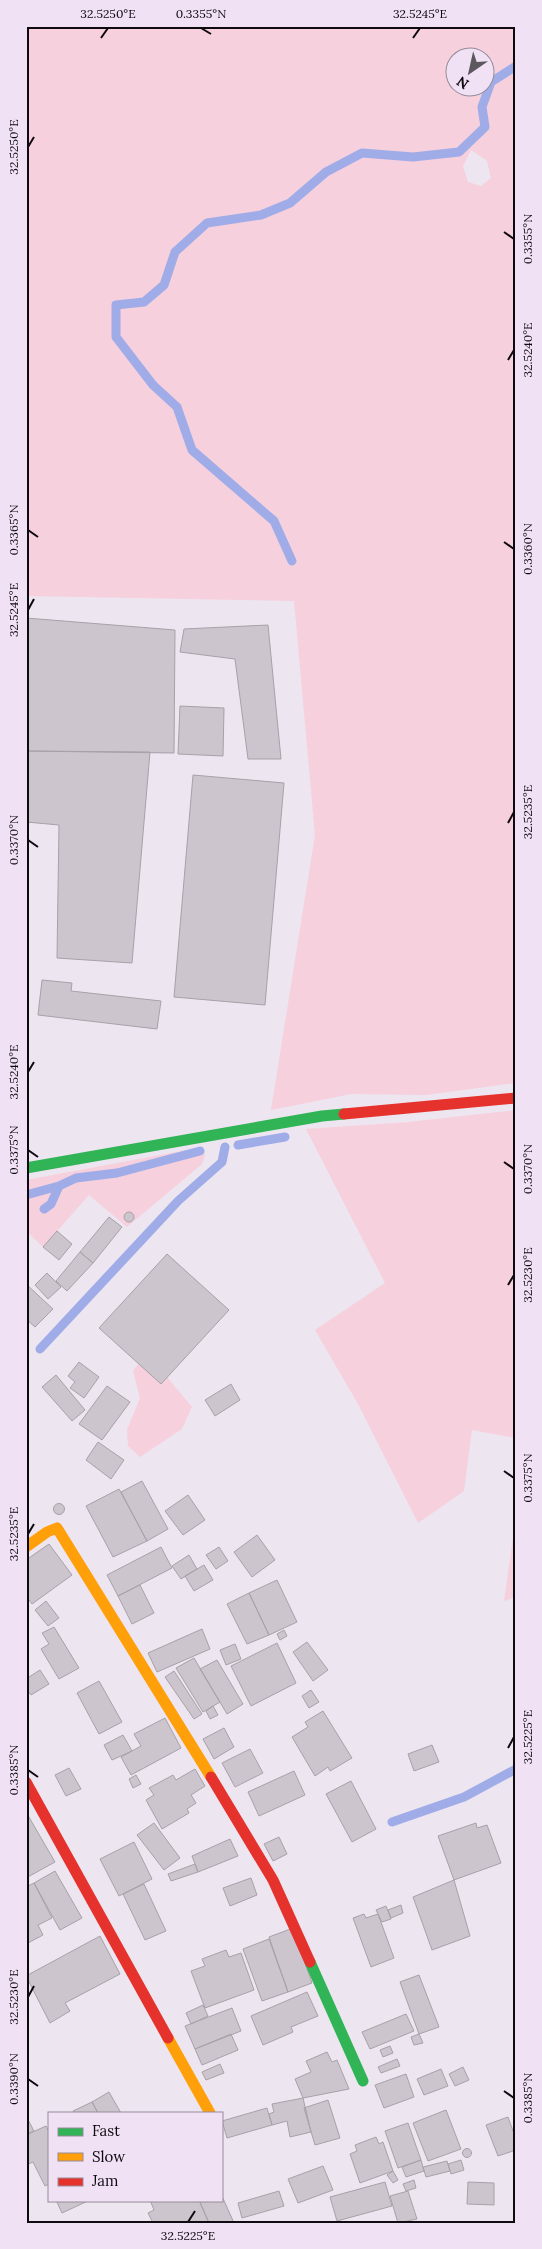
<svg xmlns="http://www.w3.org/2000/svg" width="542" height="2249" font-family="Lora,serif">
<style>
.green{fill:#f6d0dc;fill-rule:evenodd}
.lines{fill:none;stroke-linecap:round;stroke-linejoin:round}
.stream{stroke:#9face8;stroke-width:9}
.building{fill:#cdc5cd;stroke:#a8a1a8}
.fast{stroke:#30b455;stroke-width:11}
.slow{stroke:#ff9f0a;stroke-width:11}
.jam{stroke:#e5322d;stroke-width:11}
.ticks{fill:none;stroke:#0f0a10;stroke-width:2}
.neatline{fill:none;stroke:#0f0a10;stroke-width:2}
.ticks-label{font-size:12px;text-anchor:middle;fill:#0f0a10}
</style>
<rect width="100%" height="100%" fill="#ede5f0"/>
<!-- green -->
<path class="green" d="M26 26H516V1083L426 1095 351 1094 271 1110 315 835 294 601 26 596ZM454 58H484V88H454ZM471 150 487 161 491 178 481 186 468 182 463 166Z
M516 1110V1438L472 1430 464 1491 418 1523 358 1404 315 1330 385 1283 306 1129 409 1122Z
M203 1147 205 1155 202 1164 127 1227 89 1195 43 1247 26 1231V1180Z
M140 1362 167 1377 192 1407 182 1429 140 1457 128 1446 127 1430 140 1398 133 1371Z
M516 1517V1597L504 1601Z"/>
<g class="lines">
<!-- stream -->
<path class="stream" d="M292 561 274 521 192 450 177 407 153 385 116 337V305L144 302 164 285 175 252 207 223 261 215 290 203 326 172 362 153 413 157 459 152 485 127 482 107 491 82 516 66
M238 1145 285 1137
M26 1195 59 1186
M44 1209 51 1204 59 1186 76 1178 117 1173 200 1151
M40 1349 178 1201 222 1162 225 1147
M392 1822 464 1797 516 1769"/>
</g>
<!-- building -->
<path class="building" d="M26 618 175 630 174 753 26 751Z
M268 625 281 759H248L235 659 180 652 184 629Z
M180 706 224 708 223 756 178 754Z
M26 751 150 752 132 963 57 958 59 825 26 822Z
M193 775 284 783 265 1005 174 997Z
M42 980 72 983 71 991 161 1001 157 1029 38 1015Z
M124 1217a5 5 0 1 1 10 0a5 5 0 1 1-10 0Z
M109 1217 122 1227 93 1263 80 1252Z
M57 1231 72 1244 59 1260 43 1247Z
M80 1252 93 1263 67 1291 56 1281Z
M167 1254 229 1310 161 1384 99 1328Z
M47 1273 61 1287 48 1299 35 1285Z
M26 1284 53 1309 35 1327 26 1319Z
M79 1362 99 1377 84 1398 70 1388 75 1382 68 1376Z
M56 1375 85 1410 72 1421 42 1387Z
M231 1384 240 1400 215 1416 205 1400Z
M107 1386 130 1402 102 1440 79 1424Z
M98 1442 124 1460 111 1479 86 1460Z
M142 1481 168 1529 147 1541 121 1492Z
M119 1489 147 1541 113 1557 86 1506Z
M188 1495 205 1520 183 1535 165 1511Z
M53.5 1509a5.5 5.5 0 1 1 11 0a5.5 5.5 0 1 1-11 0Z
M257 1535 275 1560 252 1577 234 1552Z
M49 1544 72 1575 32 1604 26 1596V1560Z
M161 1547 172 1568 118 1596 107 1575Z
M219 1547 228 1561 216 1569 206 1555Z
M189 1555 197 1569 181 1579 172 1566Z
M204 1565 213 1580 194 1591 185 1576Z
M277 1580 297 1622 269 1635 249 1593Z
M140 1585 154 1613 132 1624 118 1596Z
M249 1593 269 1635 247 1644 227 1604Z
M46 1601 59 1618 48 1626 35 1610Z
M54 1627 79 1668 59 1679 41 1649 49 1644 42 1633Z
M202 1629 210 1649 157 1672 148 1653Z
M284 1630 287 1636 280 1640 277 1634Z
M307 1642 328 1670 313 1681 293 1652Z
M277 1643 296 1683 251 1706 231 1666Z
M235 1644 241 1659 226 1665 220 1650Z
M194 1658 220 1702 203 1712 176 1668Z
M217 1660 243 1704 227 1714 200 1669Z
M40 1670 49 1684 31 1695 26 1688V1679Z
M174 1671 202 1714 194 1719 165 1677Z
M99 1681 122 1722 99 1734 77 1693Z
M311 1690 319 1702 309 1708 302 1696Z
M213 1706 218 1715 210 1719 206 1711Z
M323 1711 352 1758 330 1771 328 1767 315 1776 292 1737 308 1727 305 1722Z
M165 1718 181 1748 131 1775 121 1757 141 1746 134 1734Z
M224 1728 234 1747 214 1759 203 1739Z
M123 1735 132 1751 112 1760 104 1745Z
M432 1745 439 1762 414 1771 408 1754Z
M250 1749 263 1773 235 1787 222 1763Z
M69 1768 81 1789 66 1796 55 1775Z
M195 1769 205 1786 191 1795 196 1803 187 1809 189 1813 162 1829 146 1800 154 1795 149 1788 173 1775 176 1780Z
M294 1771 305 1795 259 1816 248 1792Z
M136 1775 141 1784 133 1788 129 1779Z
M351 1781 376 1829 352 1842 326 1794Z
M26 1812 55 1862 26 1878Z
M154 1823 180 1858 164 1870 137 1835Z
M476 1823 477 1828 487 1825 501 1863 454 1880 438 1836Z
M279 1837 287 1854 273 1861 264 1844Z
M230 1839 238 1856 198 1872 192 1856Z
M134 1842 152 1879 119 1896 100 1859Z
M195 1864 198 1872 171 1881 168 1874Z
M55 1871 82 1918 60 1930 34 1883Z
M251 1878 257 1895 230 1906 223 1888Z
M454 1880 470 1936 432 1950 413 1897Z
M34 1883 52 1918 38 1925 43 1935 26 1944V1887Z
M144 1884 166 1931 145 1940 123 1894Z
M401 1905 403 1913 391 1918 388 1910Z
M386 1906 391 1919 382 1922 376 1910Z
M364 1914 366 1918 378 1914 394 1958 371 1967 353 1918Z
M293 1928 312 1983 288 1992 269 1937Z
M100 1936 120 1974 65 2003 70 2011 50 2023 26 1976Z
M269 1939 288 1992 262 2001 243 1949Z
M226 1950 229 1957 241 1953 254 1990 205 2008 191 1971 205 1966 202 1959Z
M419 1975 439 2027 419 2034 400 1982Z
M307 1992 318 2016 291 2027 293 2032 263 2045 251 2016Z
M203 2005 208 2016 191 2024 186 2013Z
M232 2008 241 2031 195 2049 185 2026Z
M406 2014 414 2031 370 2049 362 2032Z
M231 2034 238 2050 202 2065 195 2049Z
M419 2034 423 2043 414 2045 411 2037Z
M390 2046 393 2053 383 2057 380 2050Z
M327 2052 332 2062 337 2060 349 2089 303 2098 295 2079 311 2072 306 2061Z
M397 2059 400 2066 381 2073 378 2067Z
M220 2064 224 2073 206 2080 202 2072Z
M463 2067 469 2080 455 2086 449 2074Z
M441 2069 448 2086 424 2095 417 2079Z
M406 2074 414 2097 384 2108 375 2085Z
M109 2092 121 2113H98L92 2102Z
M303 2098 311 2132 290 2137 287 2121 272 2125 269 2114 274 2112 272 2104Z
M328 2100 340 2138 315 2145 304 2108Z
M92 2102 98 2113H74L73 2111Z
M267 2108 272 2125 227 2138 222 2121Z
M446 2110 461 2149 428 2161 413 2123Z
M26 2116 34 2131 26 2135Z
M508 2117 516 2139V2150L498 2156 486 2125Z
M408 2123 421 2160 398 2168 385 2131Z
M46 2126 49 2132V2184L45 2186 33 2162 26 2165V2135Z
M376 2137 379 2144 383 2142 393 2171 360 2183 350 2154 357 2151 355 2145Z
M462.5 2153a4.5 4.5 0 1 1 9 0a4.5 4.5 0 1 1-9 0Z
M421 2160 424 2171 406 2177 402 2167Z
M461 2160 464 2170 451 2174 448 2164Z
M447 2161 450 2171 426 2177 423 2167Z
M323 2166 333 2190 298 2203 288 2179Z
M393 2171 398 2180 393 2183 387 2175Z
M414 2180 416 2188 406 2191 403 2184Z
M385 2182 392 2206 337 2221 330 2197Z
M468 2182 494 2183V2205L467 2204Z
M279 2191 284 2206 242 2218 238 2203Z
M408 2191 417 2219 398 2223 390 2196Z
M221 2194 234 2223H209L199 2200H221Z
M56 2200H90L62 2213Z
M150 2200H199L209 2223H153L148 2213 154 2210Z"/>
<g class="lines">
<!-- fast -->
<path class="fast" d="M26 1168 322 1116 344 1114
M310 1962 363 2081"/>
<!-- slow -->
<path class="slow" d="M26 1547 47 1532 57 1528 211 1777
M168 2038 210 2113"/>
<!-- jam -->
<path class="jam" d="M344 1114 516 1098
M211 1777 273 1880 310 1962
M26 1782 168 2038"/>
</g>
<!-- ticks -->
<path class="ticks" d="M201 28 211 34M101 38 108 28M413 38 420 28M28 147 34 137M504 232 514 239M508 360 514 350M28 530 38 537M504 542 514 549M28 610 34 599M508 823 514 812M28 840 38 847M28 1072 34 1062M28 1150 38 1157M504 1162 514 1169M508 1285 514 1275M504 1471 514 1478M28 1534 34 1524M508 1748 514 1737M28 1770 38 1777M28 1997 34 1986M28 2079 38 2086M504 2091 514 2098M188 2222 195 2211"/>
<!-- border -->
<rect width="542" height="2249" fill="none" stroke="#f0e1f4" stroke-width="55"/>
<!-- legend -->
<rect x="48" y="2112" width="175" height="90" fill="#f0e1f4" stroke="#968b99"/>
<rect x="58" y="2128" width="25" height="8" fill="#30b455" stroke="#968b99"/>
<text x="92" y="2136" font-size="15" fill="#0f0a10">Fast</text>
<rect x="58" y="2153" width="25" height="8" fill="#ff9f0a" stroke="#968b99"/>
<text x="92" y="2162" font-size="15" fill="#0f0a10">Slow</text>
<rect x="58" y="2178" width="25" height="8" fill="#e5322d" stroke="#968b99"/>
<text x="92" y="2186" font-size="15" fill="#0f0a10">Jam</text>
<!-- north arrow -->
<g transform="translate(470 72) rotate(214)"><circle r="24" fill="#f0e1f4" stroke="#968b99"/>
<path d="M0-4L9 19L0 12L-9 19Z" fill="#5d575e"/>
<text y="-8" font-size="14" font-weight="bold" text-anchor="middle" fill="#0f0a10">N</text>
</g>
<rect x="28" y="28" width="486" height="2194" class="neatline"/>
<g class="ticks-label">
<text x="108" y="18">32.5250°E</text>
<text x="201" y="18">0.3355°N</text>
<text x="420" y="18">32.5245°E</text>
<text transform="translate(14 147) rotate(-90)" y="4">32.5250°E</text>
<text transform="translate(528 239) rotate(-90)" y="4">0.3355°N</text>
<text transform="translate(528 350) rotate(-90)" y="4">32.5240°E</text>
<text transform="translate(14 530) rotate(-90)" y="4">0.3365°N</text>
<text transform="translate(528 549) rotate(-90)" y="4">0.3360°N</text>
<text transform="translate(14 610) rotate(-90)" y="4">32.5245°E</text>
<text transform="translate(528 812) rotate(-90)" y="4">32.5235°E</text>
<text transform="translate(14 840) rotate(-90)" y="4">0.3370°N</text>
<text transform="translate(14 1072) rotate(-90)" y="4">32.5240°E</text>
<text transform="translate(14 1150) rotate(-90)" y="4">0.3375°N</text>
<text transform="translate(528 1169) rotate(-90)" y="4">0.3370°N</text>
<text transform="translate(528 1275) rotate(-90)" y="4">32.5230°E</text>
<text transform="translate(528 1478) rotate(-90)" y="4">0.3375°N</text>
<text transform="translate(14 1534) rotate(-90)" y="4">32.5235°E</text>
<text transform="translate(528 1737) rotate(-90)" y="4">32.5225°E</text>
<text transform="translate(14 1770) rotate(-90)" y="4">0.3385°N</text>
<text transform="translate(14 1997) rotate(-90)" y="4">32.5230°E</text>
<text transform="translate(14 2079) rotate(-90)" y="4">0.3390°N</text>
<text transform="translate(528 2098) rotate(-90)" y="4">0.3385°N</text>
<text x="188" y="2240">32.5225°E</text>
</g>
</svg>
